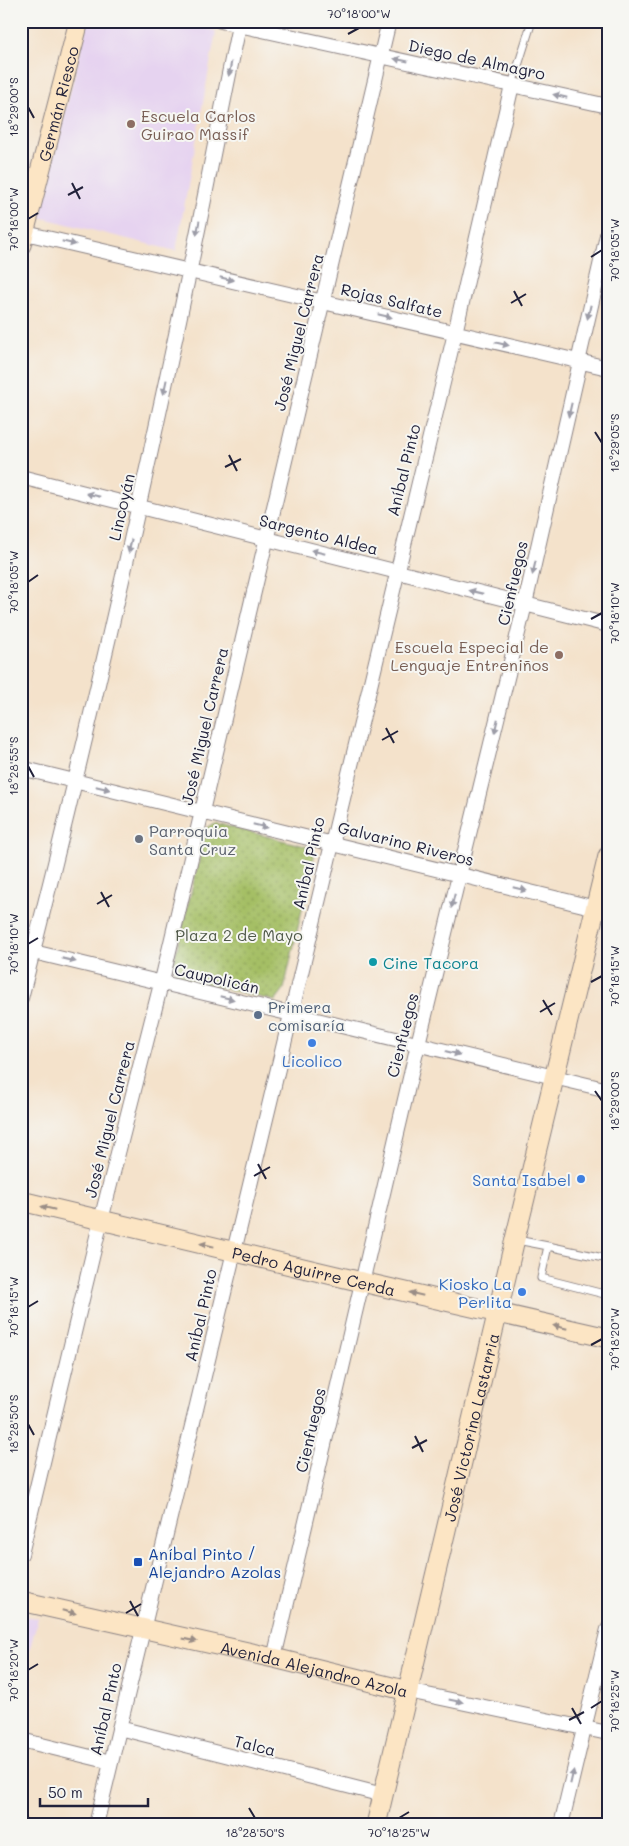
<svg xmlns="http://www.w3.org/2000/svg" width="629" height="1846" font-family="Mali,sans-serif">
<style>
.built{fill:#e6d3f0}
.park{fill:url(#park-dots);stroke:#647050}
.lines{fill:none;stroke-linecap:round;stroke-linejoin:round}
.lane-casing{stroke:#8b8283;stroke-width:9}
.street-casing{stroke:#8b8283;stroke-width:16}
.secondary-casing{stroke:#8b8283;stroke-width:21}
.lane{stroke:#fff;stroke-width:7}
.street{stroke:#fff;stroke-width:14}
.secondary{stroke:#fce5c4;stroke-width:19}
.oneway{fill:#9c9ca7}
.oneway2{fill:#9a8d86}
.ticks{fill:none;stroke:#22223b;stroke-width:2}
.education-dot{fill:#8d6e63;stroke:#f6f6f2;stroke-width:2}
.worship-dot{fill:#6b7280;stroke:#f6f6f2;stroke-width:2}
.culture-dot{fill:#0f9aa8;stroke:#f6f6f2;stroke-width:2}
.service-dot{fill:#5c6f8a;stroke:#f6f6f2;stroke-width:2}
.shop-dot{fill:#3f7fe0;stroke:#f6f6f2;stroke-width:2}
.transit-dot{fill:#1a4fb4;stroke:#f6f6f2;stroke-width:2}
.labels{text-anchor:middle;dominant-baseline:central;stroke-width:4;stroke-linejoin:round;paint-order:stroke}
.street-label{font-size:16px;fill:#22223b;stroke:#f6f6f2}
.education-label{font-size:16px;fill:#785e54;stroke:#f6f6f2;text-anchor:start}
.worship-label{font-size:16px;fill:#5b616d;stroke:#f6f6f2;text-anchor:start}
.park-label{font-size:16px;fill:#50594a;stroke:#f6f6f2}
.culture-label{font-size:16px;fill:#0d838f;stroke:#f6f6f2;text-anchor:start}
.service-label{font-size:16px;fill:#4e5e75;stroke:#f6f6f2;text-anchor:start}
.shop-label{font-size:16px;fill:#366cbe;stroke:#f6f6f2;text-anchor:end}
.transit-label{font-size:16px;fill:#164399;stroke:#f6f6f2;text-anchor:start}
.neatline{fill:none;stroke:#22223b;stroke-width:2}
.ticks-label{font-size:12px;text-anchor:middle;fill:#22223b}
</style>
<defs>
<pattern id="park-dots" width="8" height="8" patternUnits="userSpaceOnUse" patternTransform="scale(1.25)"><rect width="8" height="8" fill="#a5bf65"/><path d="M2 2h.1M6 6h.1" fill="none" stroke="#869b54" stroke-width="1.8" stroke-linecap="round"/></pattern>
</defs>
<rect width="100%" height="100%" fill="#f6f6f2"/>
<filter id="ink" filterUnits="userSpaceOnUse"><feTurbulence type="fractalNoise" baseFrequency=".02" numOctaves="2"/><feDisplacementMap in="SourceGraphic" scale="10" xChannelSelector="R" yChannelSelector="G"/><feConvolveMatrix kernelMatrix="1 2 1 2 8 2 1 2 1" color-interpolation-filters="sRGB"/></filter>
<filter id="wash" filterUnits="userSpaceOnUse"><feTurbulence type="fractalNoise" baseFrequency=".0096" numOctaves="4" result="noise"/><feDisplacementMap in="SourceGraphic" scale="20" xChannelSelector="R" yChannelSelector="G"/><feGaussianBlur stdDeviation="1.12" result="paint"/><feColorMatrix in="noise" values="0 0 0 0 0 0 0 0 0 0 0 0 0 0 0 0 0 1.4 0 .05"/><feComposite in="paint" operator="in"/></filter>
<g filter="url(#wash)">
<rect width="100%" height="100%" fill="#f4e2cb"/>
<!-- built -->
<path class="built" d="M88 21H173L216 31 176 251 39 217Z
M21 1616 38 1618 21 1682Z"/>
<!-- park -->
<path class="park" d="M215 823 309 847 314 857 284 989 275 1001 178 977 173 965 207 828Z"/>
</g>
<g filter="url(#ink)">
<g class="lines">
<defs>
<path id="lane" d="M512 85 532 21
M517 1240 548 1246
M608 1259 548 1246 541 1278 608 1295
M605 1337 608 1323"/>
<path id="street" d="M221 21 608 106
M21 232 608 368
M578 362 608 231
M21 477 608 625
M21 768 608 911
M21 949 608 1090
M21 998C83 758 138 516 189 273 207 189 222 105 240 21
M21 1554 101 1220 164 972 389 21
M274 1658 418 1044 525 604 580 362
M408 1691 608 1733
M119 1728 383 1795
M21 1740 111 1762
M21 1825H22
M96 1825 455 333 512 85
M561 1825 608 1629"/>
<g id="secondary">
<path id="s1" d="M21 245 79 21"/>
<path id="s2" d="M21 1201 362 1282 608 1338"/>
<path id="s3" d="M21 1601 274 1658 408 1691"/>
<path id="s4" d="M376 1825 515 1239 608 856"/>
</g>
</defs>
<!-- lane casing -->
<use href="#lane" class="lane-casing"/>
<!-- street casing -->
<use href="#street" class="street-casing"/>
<!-- secondary casing -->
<use href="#secondary" class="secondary-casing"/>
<!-- lane -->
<use href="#lane" class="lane"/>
<!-- street -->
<use href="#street" class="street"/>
<!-- secondary -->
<use href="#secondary" class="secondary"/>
</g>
<!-- one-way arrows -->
<defs><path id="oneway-solid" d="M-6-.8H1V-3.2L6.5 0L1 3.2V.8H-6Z" transform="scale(1.25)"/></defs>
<g class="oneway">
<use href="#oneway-solid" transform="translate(401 60) rotate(-168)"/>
<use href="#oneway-solid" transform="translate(230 69) rotate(101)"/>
<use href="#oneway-solid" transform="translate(560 96) rotate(-167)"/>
<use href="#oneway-solid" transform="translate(198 228) rotate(101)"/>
<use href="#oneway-solid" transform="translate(69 243) rotate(13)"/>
<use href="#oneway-solid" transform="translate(227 279) rotate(13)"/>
<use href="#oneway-solid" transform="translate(589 312) rotate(103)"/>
<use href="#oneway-solid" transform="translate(385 316) rotate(13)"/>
<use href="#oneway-solid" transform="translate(502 344) rotate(13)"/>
<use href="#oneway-solid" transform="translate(165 387) rotate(102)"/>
<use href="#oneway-solid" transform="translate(570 410) rotate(103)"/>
<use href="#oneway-solid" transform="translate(93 495) rotate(-166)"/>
<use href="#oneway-solid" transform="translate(130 546) rotate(103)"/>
<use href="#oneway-solid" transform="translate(318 552) rotate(-166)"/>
<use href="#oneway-solid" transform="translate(534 568) rotate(103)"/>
<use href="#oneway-solid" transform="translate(476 592) rotate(-166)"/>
<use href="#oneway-solid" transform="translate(496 726) rotate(104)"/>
<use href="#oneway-solid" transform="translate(103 788) rotate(14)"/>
<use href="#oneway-solid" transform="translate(260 826) rotate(14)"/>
<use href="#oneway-solid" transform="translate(520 889) rotate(14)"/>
<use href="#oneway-solid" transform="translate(453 901) rotate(104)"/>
<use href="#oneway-solid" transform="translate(69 960) rotate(14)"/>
<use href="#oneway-solid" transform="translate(227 998) rotate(13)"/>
<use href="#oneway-solid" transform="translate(453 1053) rotate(14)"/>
<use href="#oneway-solid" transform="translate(456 1701) rotate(12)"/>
<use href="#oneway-solid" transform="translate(572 1777) rotate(-77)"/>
</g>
<g class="oneway2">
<use href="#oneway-solid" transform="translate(48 1208) rotate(-167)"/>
<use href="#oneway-solid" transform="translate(207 1245) rotate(-167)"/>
<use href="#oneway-solid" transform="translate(416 1294) rotate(-167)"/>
<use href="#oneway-solid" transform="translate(560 1327) rotate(-167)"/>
<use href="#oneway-solid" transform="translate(69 1612) rotate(13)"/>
<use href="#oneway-solid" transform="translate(190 1640) rotate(12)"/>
</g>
</g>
<!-- ticks -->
<path class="ticks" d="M348 34 359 28M28 107 34 118M72 183 80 199M68 195 83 187M28 219 38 213M591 257 602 250M514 291 522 306M511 303 526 294M595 432 602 443M229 455 237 471M225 467 241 459M28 582 38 575M591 619 602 613M386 728 394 743M382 740 398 731M28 766 34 777M101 892 109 907M97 904 112 895M28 944 38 938M591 982 602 976M543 1000 552 1015M540 1012 555 1003M595 1091 602 1101M258 1164 266 1179M254 1176 270 1167M28 1307 38 1301M591 1345 602 1339M28 1424 34 1435M415 1436 423 1452M412 1448 427 1440M130 1601 138 1616M126 1613 141 1604M28 1670 38 1664M572 1708 581 1724M591 1708 602 1701M569 1720 584 1712M249 1808 255 1818M399 1818 409 1812"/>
<!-- markers -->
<g class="education-dot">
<circle cx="131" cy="124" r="5"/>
<circle cx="559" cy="655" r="5"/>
</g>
<circle class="worship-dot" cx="139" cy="839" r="5"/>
<circle class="culture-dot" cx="373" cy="962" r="5"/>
<circle class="service-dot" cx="258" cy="1015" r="5"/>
<g class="shop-dot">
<circle cx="312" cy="1043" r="5"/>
<circle cx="581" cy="1179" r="5"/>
<circle cx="522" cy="1292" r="5"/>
</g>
<rect class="transit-dot" x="133" y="1557" width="10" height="10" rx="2.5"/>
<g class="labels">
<!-- street labels -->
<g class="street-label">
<text transform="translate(477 59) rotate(12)">Diego de Almagro</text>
<text stroke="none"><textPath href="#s1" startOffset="146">Germán Riesco</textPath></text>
<text transform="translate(392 300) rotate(13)">Rojas Salfate</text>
<text transform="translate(298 332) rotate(-76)">José Miguel Carrera</text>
<text transform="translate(403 470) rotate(-76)">Aníbal Pinto</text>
<text transform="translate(121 507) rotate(-77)">Lincoyán</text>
<text transform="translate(319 534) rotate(14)">Sargento Aldea</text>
<text transform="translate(512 583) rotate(-77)">Cienfuegos</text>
<text transform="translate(204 726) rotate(-77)">José Miguel Carrera</text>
<text transform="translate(406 843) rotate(14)">Galvarino Riveros</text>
<text transform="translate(308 863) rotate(-77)">Aníbal Pinto</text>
<text transform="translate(217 978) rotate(13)">Caupolicán</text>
<text transform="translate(402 1035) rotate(-76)">Cienfuegos</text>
<text transform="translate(109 1119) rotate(-76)">José Miguel Carrera</text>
<text stroke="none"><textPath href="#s2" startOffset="301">Pedro Aguirre Cerda</textPath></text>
<text transform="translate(200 1315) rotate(-77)">Aníbal Pinto</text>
<text stroke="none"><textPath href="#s4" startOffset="409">José Victorino Lastarria</textPath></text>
<text transform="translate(310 1430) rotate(-77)">Cienfuegos</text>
<text stroke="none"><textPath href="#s3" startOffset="301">Avenida Alejandro Azola</textPath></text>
<text transform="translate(105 1709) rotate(-77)">Aníbal Pinto</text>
<text transform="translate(255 1745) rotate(14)">Talca</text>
</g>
<!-- education labels -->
<g class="education-label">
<text x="141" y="115">Escuela Carlos<tspan x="141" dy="18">Guirao Massif</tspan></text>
<text x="549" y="646" text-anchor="end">Escuela Especial de<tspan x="549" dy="18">Lenguaje Entreniños</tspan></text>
</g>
<!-- worship labels -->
<g class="worship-label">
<text x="149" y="830">Parroquia<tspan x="149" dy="18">Santa Cruz</tspan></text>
</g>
<!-- park labels -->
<g class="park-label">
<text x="239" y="934">Plaza 2 de Mayo</text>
</g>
<!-- culture labels -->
<g class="culture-label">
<text x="383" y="962">Cine Tacora</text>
</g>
<!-- service labels -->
<g class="service-label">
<text x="268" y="1006">Primera<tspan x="268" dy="18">comisaría</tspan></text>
</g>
<!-- shop labels -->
<g class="shop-label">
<text x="312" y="1060" text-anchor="middle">Licolico</text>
<text x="571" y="1179">Santa Isabel</text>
<text x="512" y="1283">Kiosko La<tspan x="512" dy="18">Perlita</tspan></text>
</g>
<!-- transit labels -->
<g class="transit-label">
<text x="148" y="1553">Aníbal Pinto /<tspan x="148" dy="18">Alejandro Azolas</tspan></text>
</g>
</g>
<!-- margin -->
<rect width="629" height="1846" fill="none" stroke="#f6f6f2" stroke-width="55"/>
<!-- scale -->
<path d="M40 1798v8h108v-8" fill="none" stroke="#22223b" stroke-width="2.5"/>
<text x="48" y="1798" font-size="15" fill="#22223b" stroke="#f6f6f2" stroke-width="4" paint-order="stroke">50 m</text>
<rect x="28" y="28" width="574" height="1790" class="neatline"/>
<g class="ticks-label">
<text x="359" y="18">70°18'00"W</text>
<text transform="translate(14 107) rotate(-90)" y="4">18°29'00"S</text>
<text transform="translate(14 219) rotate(-90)" y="4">70°18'00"W</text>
<text transform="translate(615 250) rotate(-90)" y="4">70°18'05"W</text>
<text transform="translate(615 443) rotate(-90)" y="4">18°29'05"S</text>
<text transform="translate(14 582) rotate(-90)" y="4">70°18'05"W</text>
<text transform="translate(615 613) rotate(-90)" y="4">70°18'10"W</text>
<text transform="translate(14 766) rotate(-90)" y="4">18°28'55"S</text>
<text transform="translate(14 944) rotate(-90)" y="4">70°18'10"W</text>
<text transform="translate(615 976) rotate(-90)" y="4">70°18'15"W</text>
<text transform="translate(615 1101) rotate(-90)" y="4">18°29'00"S</text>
<text transform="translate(14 1307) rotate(-90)" y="4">70°18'15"W</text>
<text transform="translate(615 1339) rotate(-90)" y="4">70°18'20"W</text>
<text transform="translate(14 1424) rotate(-90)" y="4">18°28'50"S</text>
<text transform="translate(14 1670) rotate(-90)" y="4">70°18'20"W</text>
<text transform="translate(615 1701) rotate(-90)" y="4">70°18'25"W</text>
<text x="255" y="1837">18°28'50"S</text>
<text x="399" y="1837">70°18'25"W</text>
</g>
</svg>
